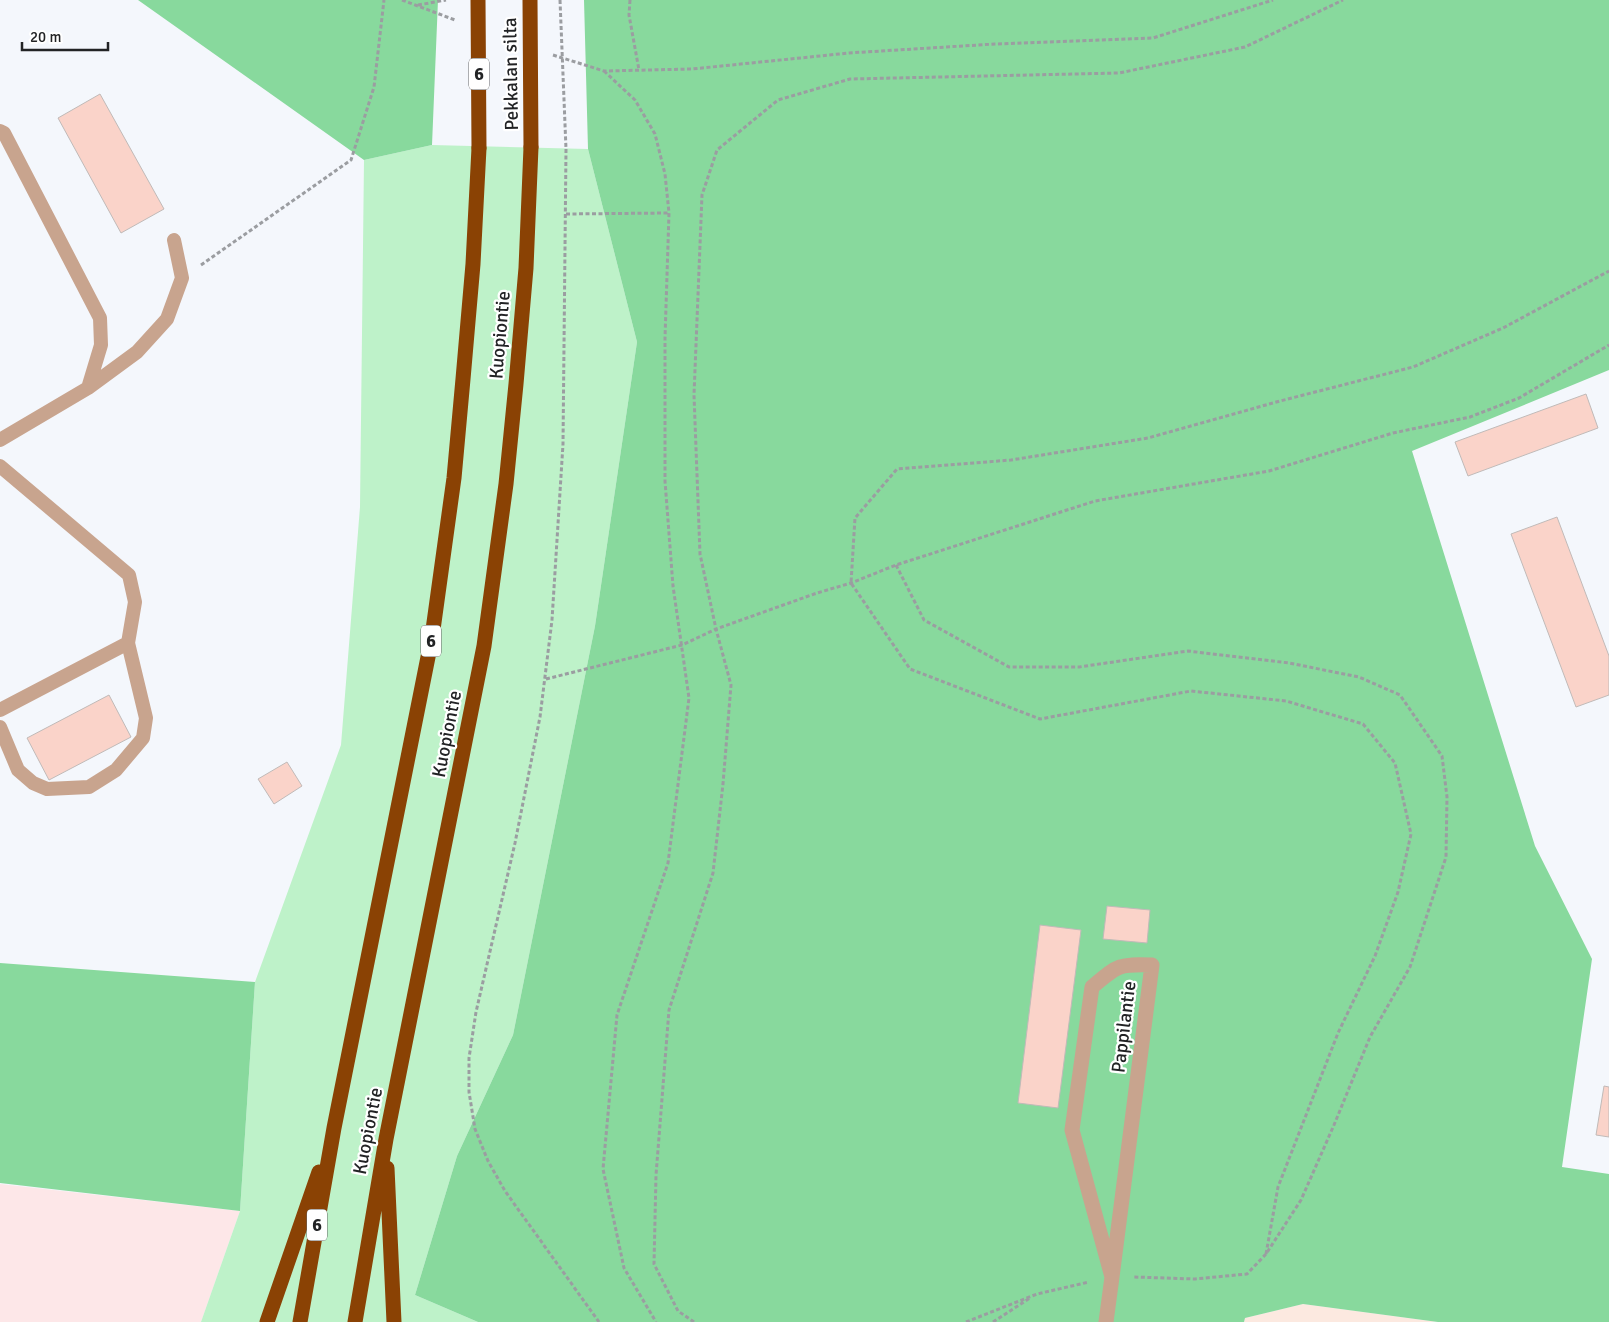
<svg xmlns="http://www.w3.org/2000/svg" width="1609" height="1322" font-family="Signika,sans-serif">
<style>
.commercial{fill:#fde7e8}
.education{fill:#fce9e0}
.green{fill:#bef2c9}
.forest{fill:#88d99d}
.building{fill:#fad3c9;stroke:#c0bab8}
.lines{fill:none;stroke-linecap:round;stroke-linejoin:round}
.path{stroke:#9b9da1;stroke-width:3;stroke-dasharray:4 2.5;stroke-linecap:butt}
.service{stroke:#c8a48e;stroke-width:14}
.minor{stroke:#c8a48e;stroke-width:15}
.motorway{stroke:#8a4204;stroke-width:15}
.path-bridge{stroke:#9b9da1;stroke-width:3;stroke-dasharray:4 2.5;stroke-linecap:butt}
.motorway-bridge{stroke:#8a4204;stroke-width:15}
.labels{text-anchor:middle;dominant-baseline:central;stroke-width:4.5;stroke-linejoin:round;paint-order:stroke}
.shield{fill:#fff;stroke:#646566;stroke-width:1}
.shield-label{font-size:18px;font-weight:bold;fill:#222325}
.street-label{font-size:19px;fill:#222325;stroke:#fff}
</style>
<rect width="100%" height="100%" fill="#f4f7fc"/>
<!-- commercial -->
<path class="commercial" d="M0 1184 240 1211 201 1322H0Z"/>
<!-- education -->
<path class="education" d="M1303 1304 1438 1322H1244L1245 1318Z"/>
<!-- green -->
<path class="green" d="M432 145 588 149 637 342 595 626 513 1035 457 1156 415 1295 478 1322H201L240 1211 255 982 341 745 360 507 364 160Z"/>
<!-- forest -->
<path class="forest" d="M138 0H438L432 145 364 160Z
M584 0H1609V370L1412 451 1535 846 1592 959 1562 1167 1609 1174V1322H1438L1303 1304 1245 1318 1244 1322H478L415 1295 457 1156 513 1035 595 626 637 342 588 149Z
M0 963 255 982 240 1211 0 1183Z"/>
<!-- building -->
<path class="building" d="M100 94 164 209 121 233 58 118Z
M1586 394 1598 428 1468 476 1455 442Z
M1557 517 1609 656V695L1576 707 1511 534Z
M109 695 131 737 49 780 27 738Z
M287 762 302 786 274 804 258 779Z
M1107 906 1150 910 1147 943 1103 939Z
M1040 925 1081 930 1058 1108 1018 1103Z
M1604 1086 1609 1087V1137L1596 1135Z"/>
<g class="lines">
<!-- path -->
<path class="path" d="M402 0 455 20
M630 0 629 15 639 70
M418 5 446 0
M553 55 604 71 692 69 849 53 995 44 1153 38 1273 0
M604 71 635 100 655 134 665 174 669 213 665 338V481L673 586 689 698 668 863 617 1015 603 1169 624 1268 656 1322
M566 149 563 444 552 620 540 717 515 843 476 1012 469 1058V1092L475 1129 488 1161 505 1191 599 1322
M566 214 669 213
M201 265 351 160 374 87 384 0
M896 565 924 620 1009 667H1079L1188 651 1289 663 1359 677 1400 695 1442 756 1447 797 1446 857 1410 967 1370 1037 1334 1125 1301 1200 1266 1254 1247 1274 1195 1279 1134 1277
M546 679 682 645 716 629 817 593 851 583 896 565 1095 501 1269 471 1393 433 1470 417 1519 398 1609 345
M1266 1254 1278 1187 1338 1033 1375 956 1398 892 1411 834 1395 763 1363 724 1286 701 1191 691 1040 719 910 669 851 583 855 518 897 469 1011 460 1148 438 1280 401 1413 367 1503 328 1609 271
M694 1322 678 1311 654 1264 656 1175 669 1010 713 873 723 784 731 685 716 629 700 554 694 395 702 195 717 150 778 100 850 79 1119 73 1245 47 1343 0
M966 1322 1037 1294 1089 1282
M993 1322 1030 1298"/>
<!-- service -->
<path class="service" d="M0 131 4 133 100 318 101 345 88 388
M0 440 88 388 137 352 167 319 182 278 174 240
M0 466 129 575 135 602 128 643 0 710
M0 727 18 770 33 783 47 789 89 787 116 770 143 738 146 718 128 643"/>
<!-- minor -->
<path class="minor" d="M1106 1322 1112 1277 1152 965C1118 964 1118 965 1092 987L1072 1130 1112 1277"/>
<!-- motorway -->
<path class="motorway" d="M387 1168 394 1322
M267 1322 319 1172
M300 1322 334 1128 432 637 454 478 463 379 473 264 479 148
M355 1322 386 1139 484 646 506 484 516 384 526 268 531 147"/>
<!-- path-bridge -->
<path class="path-bridge" d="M560 0 566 149"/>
<!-- motorway-bridge -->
<path class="motorway-bridge" d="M478 0 479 148
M530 0 531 147"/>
</g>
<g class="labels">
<!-- shield labels -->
<g class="shield">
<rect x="469" y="58.5" width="20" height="31" rx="4"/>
<rect x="421" y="625.5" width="20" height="31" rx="4"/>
<rect x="307" y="1209.5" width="20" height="31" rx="4"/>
</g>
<g class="shield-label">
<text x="479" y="74">6</text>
<text x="431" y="641">6</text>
<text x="317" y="1225">6</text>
</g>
<!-- street labels -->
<g class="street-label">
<text transform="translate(511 74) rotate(-91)">Pekkalan silta</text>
<text transform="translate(500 335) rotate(-85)">Kuopiontie</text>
<text transform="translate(447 734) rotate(-79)">Kuopiontie</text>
<text transform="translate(1124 1027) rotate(-83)">Pappilantie</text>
<text transform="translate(368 1131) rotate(-79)">Kuopiontie</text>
</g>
</g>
<!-- scale -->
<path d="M22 42v8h86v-8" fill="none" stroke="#222325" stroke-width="2.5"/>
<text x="30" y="42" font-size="15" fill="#222325" stroke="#ffffff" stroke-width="4" paint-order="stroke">20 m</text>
</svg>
